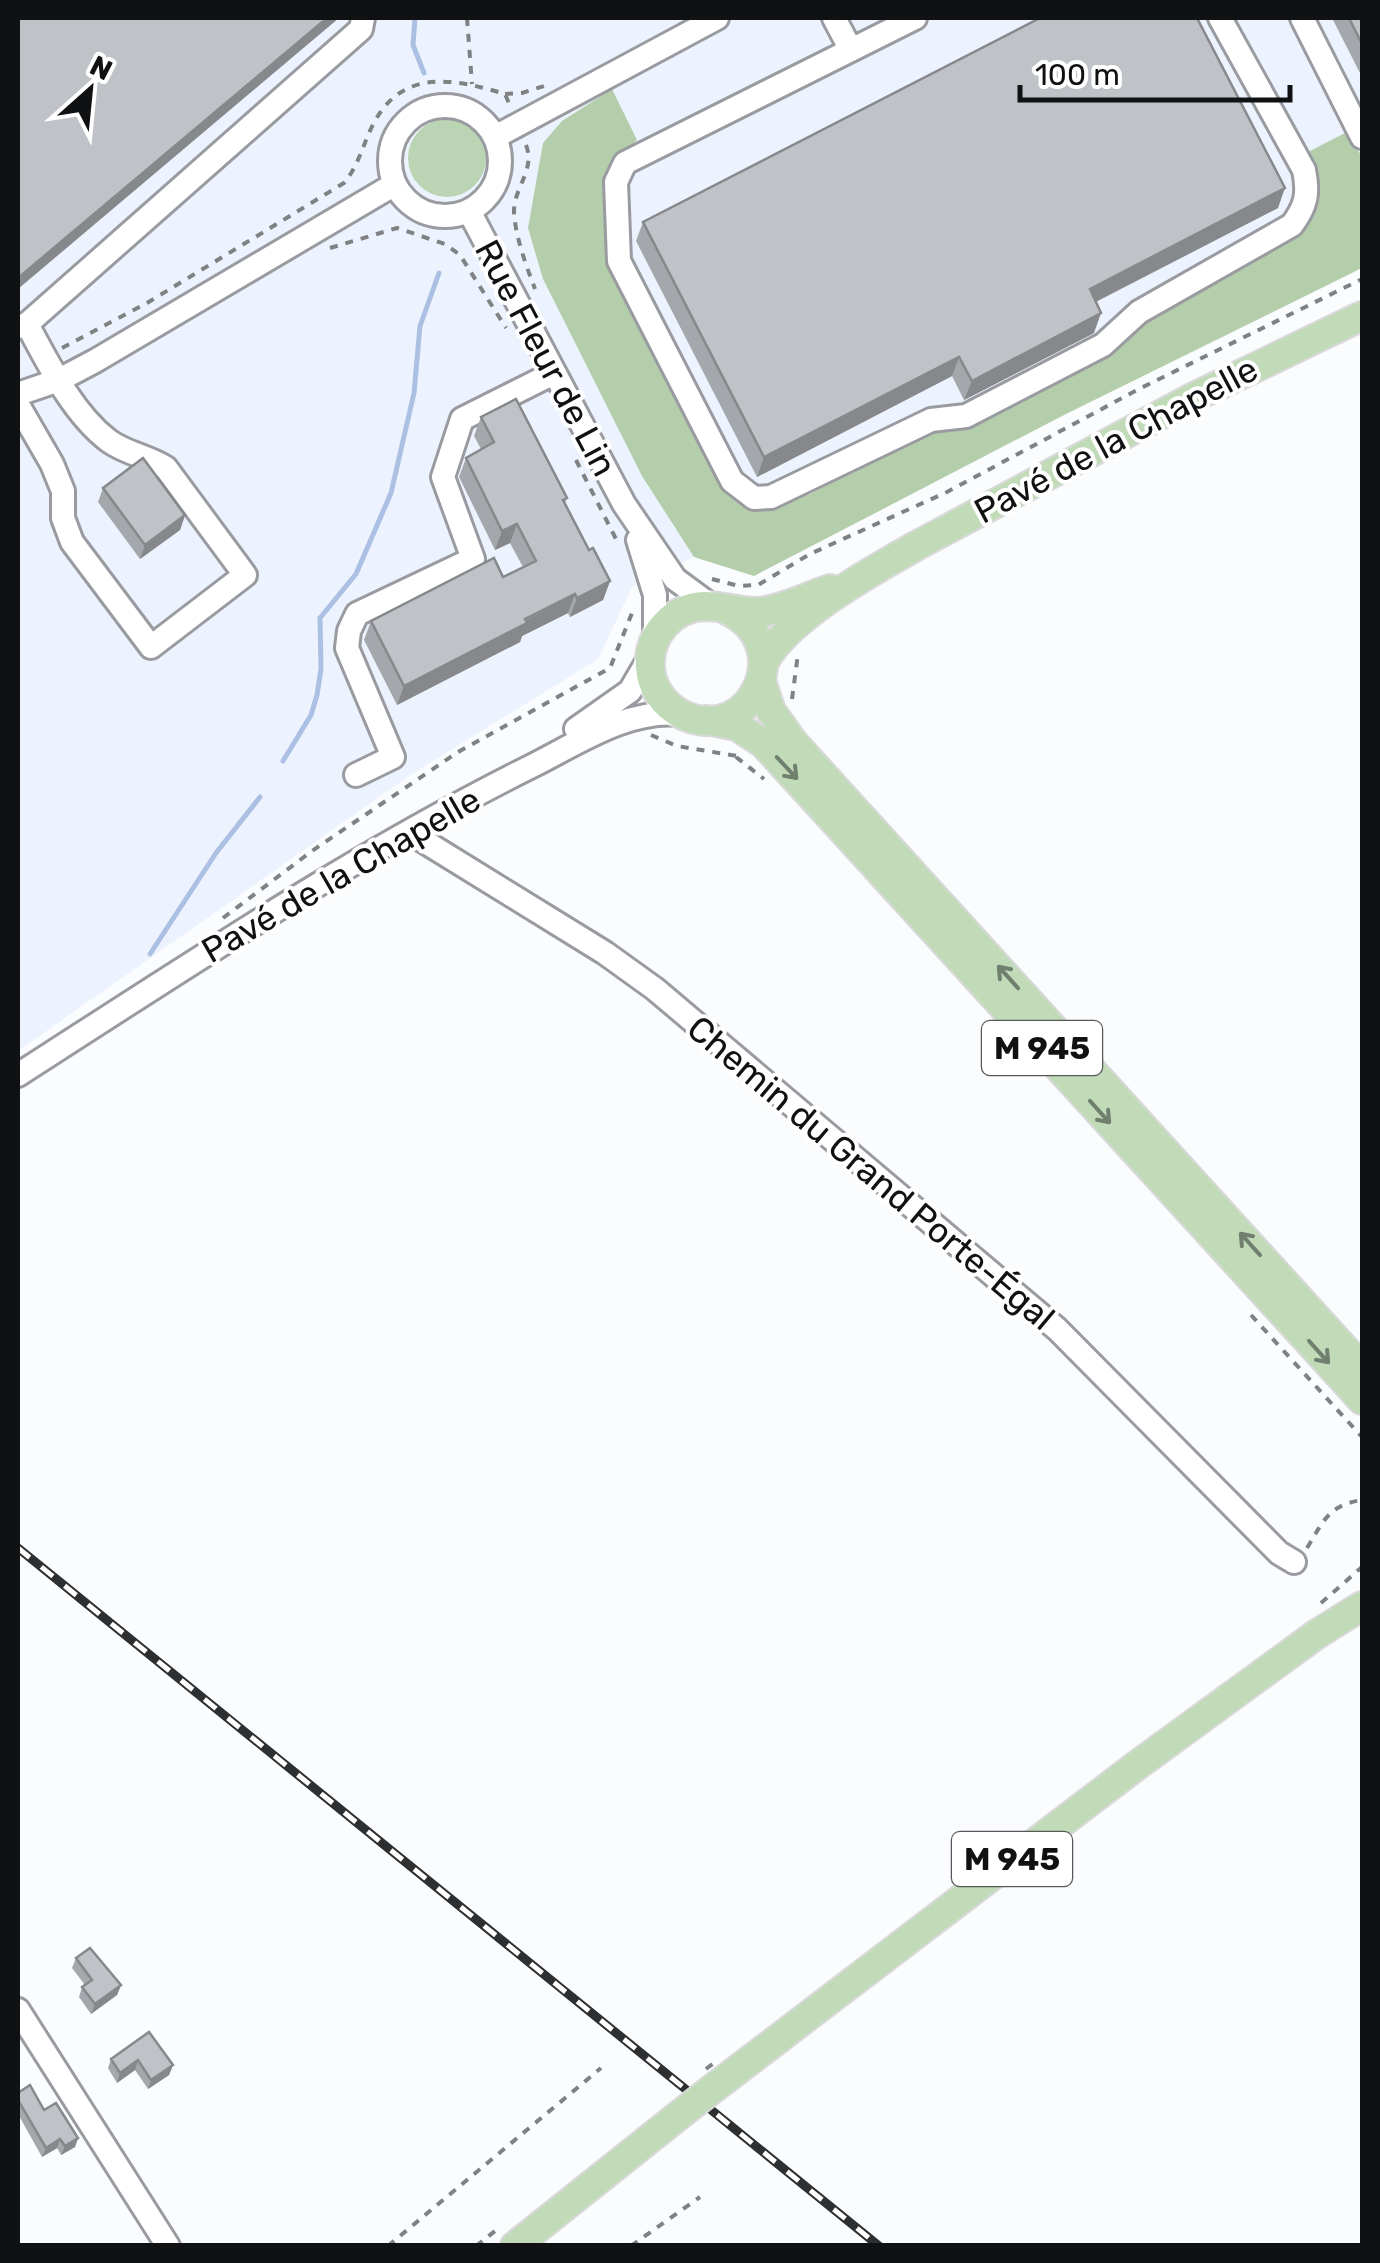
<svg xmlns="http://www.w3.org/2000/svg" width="1380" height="2263" font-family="Rubik,sans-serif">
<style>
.built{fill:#ecf3fe}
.green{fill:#bbd4b3}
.forest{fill:#b4ceab}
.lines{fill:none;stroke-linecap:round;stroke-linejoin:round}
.stream{stroke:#acc0e3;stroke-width:5}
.minor-casing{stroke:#999ba0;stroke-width:28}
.major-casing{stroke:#d9d9d9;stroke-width:32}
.path{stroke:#7f8183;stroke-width:4;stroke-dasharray:8 8;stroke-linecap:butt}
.minor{stroke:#fff;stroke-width:22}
.major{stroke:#c1dbb9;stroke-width:28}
.rail-casing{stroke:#2e2f31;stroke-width:9}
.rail{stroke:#fff;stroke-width:5;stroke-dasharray:15;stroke-linecap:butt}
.major-bridge-casing{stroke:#d9d9d9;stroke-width:32;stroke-linecap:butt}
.path-bridge{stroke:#7f8183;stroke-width:4;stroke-dasharray:8 8;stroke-linecap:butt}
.major-bridge{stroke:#c1dbb9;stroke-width:28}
.wall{fill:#a4a7ab}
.shaded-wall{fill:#86888b}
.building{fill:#bfc2c7;stroke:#86888b;stroke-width:2.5}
.oneway{stroke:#71806e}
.labels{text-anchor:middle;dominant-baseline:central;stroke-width:8;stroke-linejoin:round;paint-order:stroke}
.shield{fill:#fff;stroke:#58585a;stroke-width:2.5}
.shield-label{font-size:32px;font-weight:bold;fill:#101113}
.street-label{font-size:35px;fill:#101113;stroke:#fff}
</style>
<rect width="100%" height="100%" fill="#fafcfe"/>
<!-- built -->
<path class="built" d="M18 18H1362V260L754 576 694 557 632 587 598 659 412 774 18 1051Z"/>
<!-- green -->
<path class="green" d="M408 158a39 39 0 1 1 78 0a39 39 0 1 1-78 0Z"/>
<!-- forest -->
<path class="forest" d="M612 89 637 140 615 160 613 275 708 461 736 498 770 506 810 494 1300 229 1319 197 1310 151 1345 133 1362 156V268L1062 416 754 576 694 557 642 476 543 279 528 228 543 143 562 121Z"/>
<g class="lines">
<!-- stream -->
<path class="stream" d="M415 18 413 45 424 73
M283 761 311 715 317 695 321 669 320 618 356 574 391 493 414 393 420 326 439 273
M150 954 216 853 260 797"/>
<defs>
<path id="minor" d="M834 18 851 50
M915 18 625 163 616 182 619 261 732 481 754 498 771 497 931 420 966 416 1103 345 1139 312 1292 225C1306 206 1309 194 1304 170L1220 18
M1302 18 1362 137
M390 161a55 55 0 1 1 110 0a55 55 0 1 1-110 0Z
M495 137 717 18
M469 211 624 504 675 579 713 607
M18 327 27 324 361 29 363 18
M18 394 59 380 95 361 395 184
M18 405 52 464 63 491V518L72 542 151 647 245 575 166 468C148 456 127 454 109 441 73 414 48 363 27 324
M638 540 655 595V640
M576 729 630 691 650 657
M356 775 393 757 347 648 349 631 357 614 473 559 443 477 462 419 554 373
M409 832 605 953 655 989 1057 1329 1279 1553 1294 1562
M18 1075C186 967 353 855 532 766 578 743 627 709 680 714
M18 2010 168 2246"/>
<path id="major" d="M727 610C800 645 750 747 683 715 664 706 651 687 650 667 648 635 673 607 705 606 726 606 745 615 766 611 788 607 810 596 830 589
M764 662C788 617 872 571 916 546L1192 398 1362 316
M761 681 771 711 793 742 1362 1368
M706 720 737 726 764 744 1362 1400
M711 2090 1136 1766 1317 1634 1362 1606
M515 2246 673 2120"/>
</defs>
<!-- minor casing -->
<use href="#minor" class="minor-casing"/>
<!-- major casing -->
<use href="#major" class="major-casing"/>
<!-- path -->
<path class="path" d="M467 18 472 84
M505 94 522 93 544 86
M526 145C536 170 513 188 514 213 516 239 526 265 535 289
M330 248 397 228 445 244 460 255 506 328
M62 348 147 303 344 183C360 164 363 142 375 121 404 68 456 79 505 94L511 108
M576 460 617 541
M712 579 739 586 758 585 810 554 947 492 1139 389 1362 279
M792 699 798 654
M651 735 677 746 737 756
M736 757 764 779
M223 918 312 851 458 752 610 668 634 608
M1251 1315 1362 1437
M1307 1548C1324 1520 1329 1505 1362 1500
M1321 1603 1362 1567
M388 2246 601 2068
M476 2246 500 2227
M631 2246 700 2197"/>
<!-- minor -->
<use href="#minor" class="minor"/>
<!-- major -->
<use href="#major" class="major"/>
<defs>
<path id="rail" d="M18 1548 879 2246"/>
</defs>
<!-- rail casing -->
<use href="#rail" class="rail-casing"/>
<!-- rail -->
<use href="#rail" class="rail"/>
<defs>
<path id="major-bridge" d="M673 2120 711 2090"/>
</defs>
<!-- major-bridge casing -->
<use href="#major-bridge" class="major-bridge-casing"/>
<!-- path-bridge -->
<path class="path-bridge" d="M706 2069 718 2060"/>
<!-- major-bridge -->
<use href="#major-bridge" class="major-bridge"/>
</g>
<!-- wall -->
<path class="wall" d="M1332 18H1362V77Z
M1278 208 1096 302 1094 333 964 400 952 376 757 477 636 241 643 222Z
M481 417 567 498 565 503 589 550 610 581 603 600 570 617 568 613 522 636 520 642 397 705 364 640 371 621 503 577 523 567 510 543 495 550 459 477 466 458 481 449 474 436Z
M103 488 185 515 180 530 140 559 98 502Z
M76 1958 121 1985 117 1995 91 2014 79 1997 82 1987 85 1985 72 1968Z
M149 2032 173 2065 169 2075 148 2089 135 2070 117 2083 108 2068 111 2059Z
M18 2093 44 2110 78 2138 75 2147 61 2155 57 2148 42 2157 18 2114Z"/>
<!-- shaded-wall -->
<path class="shaded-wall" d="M327 18H339L18 289V278Z
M1285 188 1278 208 1083 308 1090 289Z
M1101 313 1094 333 964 400 972 381Z
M959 357 952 376 757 477 764 457Z
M185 515 180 530 140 559 145 545Z
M517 524 510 543 495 550 502 531Z
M610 581 603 600 570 617 577 598Z
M575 594 568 613 522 636 520 642 397 705 404 686Z
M121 1985 117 1995 91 2014 95 2004Z
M138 2060 135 2070 117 2083 120 2073Z
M173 2065 169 2075 148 2089 151 2080Z
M78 2138 75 2147 61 2155 65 2146Z
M60 2139 57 2148 42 2157 46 2148Z"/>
<!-- building -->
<path class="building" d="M18 18H327L18 278Z
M1040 18H1197L1285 188 1090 289 1101 313 972 381 959 357 764 457 643 222Z
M1349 18H1362V44Z
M516 399 567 498 563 500 589 550 593 548 610 581 577 598 575 594 525 619 527 623 404 686 371 621 494 558 503 577 536 561 517 524 502 531 466 458 494 442 481 417Z
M143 458 185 515 145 545 103 488Z
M90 1948 121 1985 95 2004 82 1987 92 1980 76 1958Z
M149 2032 173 2065 151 2080 138 2060 120 2073 111 2059Z
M30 2085 44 2110 56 2103 78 2138 65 2146 60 2139 46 2148 18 2100V2093Z"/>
<!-- one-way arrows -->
<defs><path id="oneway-shaft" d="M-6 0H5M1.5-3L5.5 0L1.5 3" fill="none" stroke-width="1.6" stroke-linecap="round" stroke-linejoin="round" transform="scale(2.5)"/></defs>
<g class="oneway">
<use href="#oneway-shaft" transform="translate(787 768) rotate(47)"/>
<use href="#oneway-shaft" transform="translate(1008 977) rotate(-132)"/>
<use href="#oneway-shaft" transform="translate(1100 1112) rotate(48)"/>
<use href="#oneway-shaft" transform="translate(1250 1244) rotate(-132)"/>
<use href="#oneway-shaft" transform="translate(1319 1352) rotate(48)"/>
</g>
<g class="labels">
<!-- shield labels -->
<g class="shield">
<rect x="982" y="1021" width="120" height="54" rx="8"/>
<rect x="952" y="1832" width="120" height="54" rx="8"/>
</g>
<g class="shield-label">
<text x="1042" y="1048">M 945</text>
<text x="1012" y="1859">M 945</text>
</g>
<!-- street labels -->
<g class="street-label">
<text transform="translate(546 358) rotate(62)">Rue Fleur de Lin</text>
<text transform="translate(1116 440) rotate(-28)">Pavé de la Chapelle</text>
<text transform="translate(341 875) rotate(-30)">Pavé de la Chapelle</text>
<text transform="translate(871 1173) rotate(40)">Chemin du Grand Porte-Égal</text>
</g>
</g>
<!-- border -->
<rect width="1380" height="2263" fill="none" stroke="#101113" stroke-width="40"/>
<!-- north arrow -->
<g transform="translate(90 90) rotate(27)" stroke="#ffffff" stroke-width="8" paint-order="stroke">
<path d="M0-8L18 38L0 25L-18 38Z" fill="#101113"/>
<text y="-15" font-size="28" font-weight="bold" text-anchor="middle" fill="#101113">N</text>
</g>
<!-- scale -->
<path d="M1020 85v15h270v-15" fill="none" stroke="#101113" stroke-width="5"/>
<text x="1035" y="85" font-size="30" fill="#101113" stroke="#ffffff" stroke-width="8" paint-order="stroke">100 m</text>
</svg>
